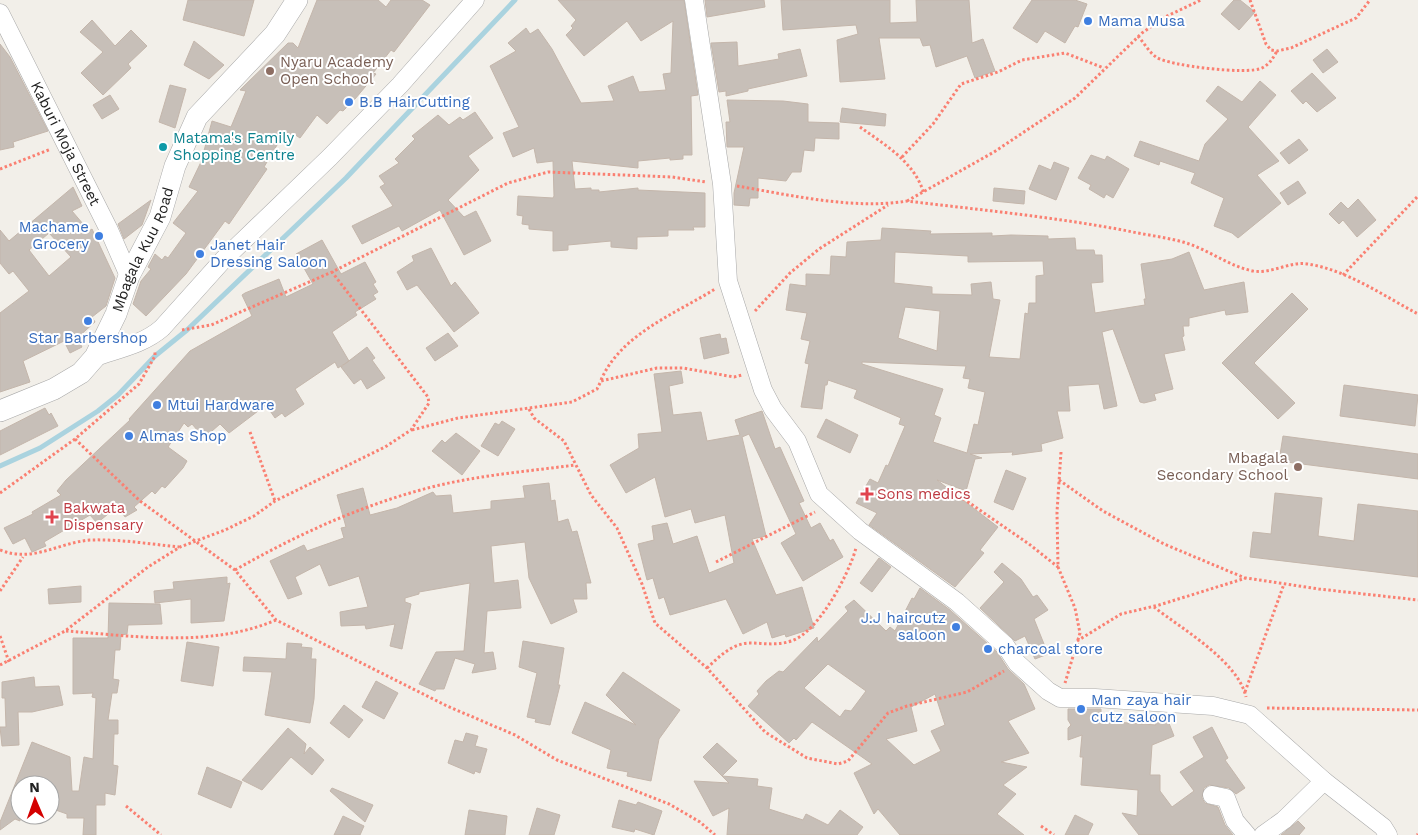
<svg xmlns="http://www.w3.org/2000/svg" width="1418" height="835" font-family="'Work Sans',sans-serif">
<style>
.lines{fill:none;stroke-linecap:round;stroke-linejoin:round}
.stream{stroke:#aad3df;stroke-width:5}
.building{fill:#c7bfb8;stroke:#c4b6ab;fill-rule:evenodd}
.minor-casing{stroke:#a9a9a9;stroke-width:19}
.tertiary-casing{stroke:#a9a9a9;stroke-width:22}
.path{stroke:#fa8072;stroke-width:3;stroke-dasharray:2.5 2.5;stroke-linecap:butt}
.minor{stroke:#fff;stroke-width:18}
.tertiary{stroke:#fff;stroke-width:21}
.shop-dot{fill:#3f7fe0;stroke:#fff;stroke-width:2}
.education-dot{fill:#8d6e63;stroke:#fff;stroke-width:2}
.culture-dot{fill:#0f9aa8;stroke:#fff;stroke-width:2}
.health-dot{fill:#e0444e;stroke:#fff;stroke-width:2}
.labels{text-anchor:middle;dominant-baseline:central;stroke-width:4;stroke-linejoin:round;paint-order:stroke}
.shop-label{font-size:15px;fill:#366cbe;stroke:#fff;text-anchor:start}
.education-label{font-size:15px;fill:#785e54;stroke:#fff;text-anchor:start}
.culture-label{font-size:15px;fill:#0d838f;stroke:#fff;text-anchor:start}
.street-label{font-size:15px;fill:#222;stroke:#fff}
.health-label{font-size:15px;fill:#be3a42;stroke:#fff;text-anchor:start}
</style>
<rect width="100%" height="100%" fill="#f2efe9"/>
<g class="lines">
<!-- stream -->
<path class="stream" d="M0 466 40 448 98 411 118 395 155 356 187 330 346 178 515 0"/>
</g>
<!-- building -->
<path class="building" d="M188 0H254L244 36 183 20Z
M317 0H378L386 7 391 0H422L430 5 394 52 391 50 373 73 376 74 355 99 343 111 340 110 327 124 317 115 300 138 294 134 285 144 280 140 264 167 267 169 229 224 225 221 186 274 146 316 133 304 141 281 151 269 148 267 155 254 162 260 165 256 168 258 186 233 173 223 198 191 189 187 201 162 212 121 231 127 246 91 240 90 288 43H293L298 48Z
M558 0H684L698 95 691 96 692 155H683V159L670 160V158L638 161V168L572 161 575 189 591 188V190H599V192L638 188V190L705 193V227H693L694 230H668V236L637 237V249L611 247V241L568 245V250L553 251V231L529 229V225L522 224 523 216 517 215 518 196 553 198 554 196 553 161 537 163 534 148 513 157 503 133 519 127 490 66 516 51 508 43 526 28 530 34 538 29 552 49 581 103 614 101 608 86 633 76 639 92 666 90 663 74 671 73 673 21 641 41 627 21 584 56 566 35 573 28 571 26 576 20Z
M705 0H764L765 7 707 17Z
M781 0H890V23L917 22 916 0H969L972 43 983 39 995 71 975 78 967 56 936 67 930 45 923 46 920 38H879L885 79 840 82 837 40 858 34 856 25 783 30Z
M1032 0H1075L1087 4 1078 27 1075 26 1065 43 1045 31 1037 43 1013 28Z
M1234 0H1240L1255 12 1239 30 1221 14Z
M92 20 115 46 131 30 147 46 128 64 131 68 103 95 81 73 103 52 80 32Z
M194 41 224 65 209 79 184 65Z
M737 42 738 66 779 59 778 54 800 49 807 76 748 89V91L726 96V91L719 92 711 43Z
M0 44 10 57 48 131 13 142 14 147 0 150Z
M1327 49 1338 62 1323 73 1313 60Z
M1312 73 1336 98 1317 112 1306 101 1303 104 1291 91Z
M1260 81 1276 95 1248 127 1279 161 1257 175 1281 203 1238 238 1232 233 1214 226 1224 198 1191 183 1195 173 1160 161 1159 165 1134 156 1140 141 1199 161 1205 144 1228 119 1206 101 1218 86 1242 102Z
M170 85 186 89 175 128 159 122Z
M110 95 119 109 102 119 93 105Z
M727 100 783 101 808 104V122L839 123V139L815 138 814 151 804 150 801 172H792L786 181 758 178V198H750L749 206 734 205V193L744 147H727L726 122H730Z
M842 108 886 114 885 126 840 122Z
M475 112 493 138 468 156 479 170 448 200 464 217 476 211 491 241 464 255 440 210 402 231 399 226 362 244 352 226 393 206 380 187 385 184 379 176 399 163 395 159 415 139 412 136 438 115 449 125 460 117 463 120Z
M1299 139 1308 150 1289 164 1280 153Z
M1091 155 1105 160 1107 156 1129 169 1113 198 1106 194 1104 198 1089 189 1091 185 1078 178Z
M1054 162 1069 168 1056 200 1029 189 1039 165 1051 170Z
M1298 181 1306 193 1288 205 1280 193Z
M73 187 82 206 72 211 89 231 92 229 115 278 106 306 92 317 95 322 77 338 82 347 70 353 64 341 23 361 30 382 0 392V313L29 291 13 271 9 274 0 263V230L9 241ZM49 233 71 257 49 276 29 250Z
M994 188 1025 191 1024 204 993 201Z
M1358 199 1376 220 1357 237 1343 220 1339 224 1329 214 1341 202 1348 209Z
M151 200 142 225 124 239 118 224Z
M882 228 931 231 930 234 992 233V236L1011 235 1048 236V239L1075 238 1076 250H1094L1095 255H1102L1103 282 1091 283 1095 313 1145 305 1144 299H1146L1141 264 1172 259 1189 252 1204 290 1244 282 1248 312 1226 315 1225 310 1189 318V326H1183L1184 336 1182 337 1185 350 1164 354 1173 389 1154 394 1156 400 1144 403 1140 402 1113 329 1102 332 1117 406 1104 409 1099 384 1068 386 1070 411H1057L1063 438 1041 444 1042 451 1012 455 1013 452 970 454 982 458 975 459 966 491 937 480 998 527 980 550 984 553 955 587 869 525 877 513 856 503 870 479 878 483 886 465 888 466 905 426 899 424 901 418 854 398 857 390 828 380 827 385H825L822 409 801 407 809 364 805 363 810 341 801 339 807 313 786 310 790 284 806 286V274L830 275 831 256 846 257 847 242 881 240ZM895 252 968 256V262L1043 261 1044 275 1036 276V303H1029L1028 314 1025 313 1020 359 989 357 1000 300 993 299 991 282 971 284 972 295 932 294V287L894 283ZM905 307 940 311 937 351 898 338ZM862 362 966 366 963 378 970 379 968 388 985 392 978 425 974 424 967 453 933 442 941 418 934 415 943 389 862 364Z
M322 240 341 274 365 262 376 282 373 284 378 292 373 295 376 299 355 312 357 315 332 332 349 361 338 368 335 362 295 389 304 404 285 417 282 413 275 418 266 405 229 433 220 424 204 438 192 424 188 427 184 423 168 447 187 461 183 468 165 488 162 486 155 494 152 491 134 507 137 510 125 517 118 506 97 523 90 515 44 542 46 546 32 552 25 538 13 544 4 528 33 514 32 512 61 495 57 491 66 480 130 420 129 419 190 351 252 316 242 295 245 293 279 279 286 297 313 284 296 254Z
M431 248 451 286 455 282 479 313 454 332 417 285 407 290 397 272 414 261 412 256Z
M1292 293 1308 309 1254 363 1295 403 1278 419 1222 363Z
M448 333 458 346 435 361 426 348Z
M720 334 721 339 726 338 729 353 704 359 700 338Z
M367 347 375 358 372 360 385 378 367 389 361 379 354 384 341 367Z
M681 371 683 383 669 386 673 415 701 412 707 441 740 435 735 420 762 411 775 449 780 447 804 501 799 503 811 528 820 523 830 541 833 539 843 557 803 581 781 543 796 534 749 434 742 437 766 536 752 539 776 595 802 587 814 628 786 637 785 634 772 638 767 622 743 634 726 599 670 615 664 597 659 599 653 578 647 580 638 544 654 540 652 526 667 523 673 544 697 536 709 573 734 563 725 515 695 523 691 509 665 517 655 477 626 493 610 465 639 448 638 434 662 432 654 374Z
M1344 385 1418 395 1415 426 1340 416Z
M45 408 49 415 51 413 58 426 0 455V431Z
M826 419 858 435 850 453 817 437Z
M502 421 515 429 498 456 481 446 495 423 499 425Z
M456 433 480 451 462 475 432 451 442 440 445 443Z
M1283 436 1418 454V479L1279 461Z
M1006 470 1026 478 1013 510 994 502Z
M549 483 551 501 555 500 558 522 568 519 572 532 577 531 591 583H586L587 599H573L577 612 551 624 529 578 525 542 491 546 494 583 518 580 521 608 487 611 484 653 493 652 496 669 472 673 475 664 455 658 444 689H436L435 691 419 684 436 652 464 651 470 583 419 592V594L405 598V602L411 604 402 649 390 646 395 624 366 629 365 625 341 626 340 612 368 607 359 576 329 586 320 564 295 577 302 594 288 599 270 561 304 545 307 551 344 538 341 528 346 527 337 495 363 488 370 515 397 508 433 492 436 496 451 495 453 513 491 509V501L525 498 523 486Z
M1275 493 1322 498 1318 536 1354 541 1358 504 1418 511V577L1250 557 1253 532 1271 534Z
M879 558 891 567 872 592 860 583Z
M1002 563 1021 579 1033 597 1037 595 1048 610 1034 619 1048 654 1035 659 1025 636 1015 641 980 608 1004 582 994 572Z
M227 577V584L230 583 224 621 191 623V599L155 603 154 591 174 589 173 582Z
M81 586V602L49 604 48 589Z
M920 588 950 610 997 652 1008 669 1024 684 1035 709 1008 721 1029 753 1001 762 1027 767 1003 785 1016 794 997 814 1024 835H900L878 809 874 814 854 773 872 764 812 722 796 740 794 738 789 743 748 706 759 694 757 691 766 681 779 671 783 672 817 637 818 642 848 611 845 607 854 600 886 631 890 627 895 631 912 598 914 599ZM828 664 866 691 851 711 845 710 840 717 804 688ZM935 694 945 725 931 731 941 751 914 765 886 739 917 731 911 707Z
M109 603 160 604 162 624 128 625 127 634 121 635 120 650H115L113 679 119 680 117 693H112L108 720H118V734H114L113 765 118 766 115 795 105 793V805H96V835H83L84 818H67V814L50 808V785H20V821L15 819 0 830V822L32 742 70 757 72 791H79L84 757 93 759 96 698 92 697 93 693 73 694V638H108Z
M523 641 564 648 558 685H560L550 725 535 722 536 719 527 717 537 673 519 667Z
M187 642 219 647 213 686 181 681Z
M287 643 302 644 301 647 312 648 311 659H316L314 699 310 723 265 715 272 672 243 671 244 657 286 659Z
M623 672 680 710 659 739 651 781 627 776 628 772 607 768 611 750 572 733 585 702 636 725 606 695Z
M34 677 35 687 59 686 63 705 32 712H18L19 745 2 746 0 727H6L5 698H2V682Z
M376 681 398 693 384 719 362 707Z
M344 705 363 720 349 738 330 723Z
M1068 709H1101V721L1156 725 1152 717 1165 713 1174 736 1152 745 1150 775H1160V791L1172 807 1194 791 1180 772 1204 757 1193 737 1212 727 1228 758 1225 760 1245 788 1236 794 1229 788 1209 785 1204 788 1202 798 1205 803 1218 807 1225 825 1233 835H1139L1122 813 1137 816 1138 790 1081 785 1083 757H1080L1082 735 1068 740V728L1071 725 1068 720Z
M288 728 306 744 304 754 310 747 324 760 312 775 291 757 262 790 242 780Z
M466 733 478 736 475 746 487 749 480 773 475 771 474 774 448 763 455 740 463 742Z
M717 743 737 761 722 776 703 757Z
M207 767 242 782 231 808 198 794Z
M722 776 758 779 757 786 772 788 769 809 803 820 806 814 828 825 840 810 863 827 857 835H727L729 808 713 816 694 781 729 783Z
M332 788 373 805 365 822 330 791Z
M619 800 636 805 638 802 662 811 654 835 635 829 634 832 612 827Z
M537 808 560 815 554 835H529Z
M469 810 507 816 505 835H465Z
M1075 815 1093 824 1088 835H1065Z
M343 816 364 826 360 835H334Z
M1298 821 1305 828 1299 835H1281Z"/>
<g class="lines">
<defs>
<g id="minor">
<path d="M694 0 722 184 728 281 763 390 773 409 797 441 819 494 860 531 957 602 1005 645 1017 663 1048 691 1060 698H1095L1213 706 1250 715 1324 781 1383 827 1388 835"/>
<path id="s1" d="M0 13 109 230 129 276"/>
<path d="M95 357C118 349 144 344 162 328L223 260 330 157 400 85 475 0"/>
<path d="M1212 795 1226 798 1235 821 1247 835"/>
<path d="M1263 835 1284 820 1324 781"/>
</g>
<g id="tertiary">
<path id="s2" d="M0 411 54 389 81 373 95 357 116 314 129 276 160 217 175 166 197 117 275 34 297 0"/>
</g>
</defs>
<!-- minor casing -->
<use href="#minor" class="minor-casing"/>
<!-- tertiary casing -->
<use href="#tertiary" class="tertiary-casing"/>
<!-- path -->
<path class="path" d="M1250 0 1266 44 1271 50 1277 51 1291 48 1356 18 1370 0
M1138 36C1144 43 1149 52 1156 57 1169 66 1248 75 1262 68 1270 64 1273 58 1277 51
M860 127C885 145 915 162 924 194
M902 157 933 124 961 84 998 72 1022 60 1065 53 1104 68
M0 169 51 149
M737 186C790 195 854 210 907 201 981 210 1055 217 1128 231 1146 235 1165 237 1183 242 1208 249 1228 266 1253 271 1272 274 1290 261 1308 264 1347 270 1384 296 1418 314
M907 201 994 152 1075 98 1142 33 1165 17 1201 0
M1343 275 1418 196
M755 311 790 273 819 249 888 205
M182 330 211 325 332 272 508 183 548 172 672 177 706 182
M601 380C621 334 675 314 715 289
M529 409 534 418 564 441 591 495 617 528 642 584 655 623 707 668 765 732 807 758 838 764 848 761 888 713 907 706 967 692 1004 671
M412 430 458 418 572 402 597 389 601 381 657 368H683L734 377 742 375
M250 432 275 501
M75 439 140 501 235 570 276 620 447 706 515 735 557 760 669 804 700 822 715 835
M1061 452 1057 512 1058 567 1075 608 1080 633 1065 683
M1059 480 1103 511 1164 544 1245 578
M0 493 75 439 139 384 155 356V351
M955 493 1029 544 1058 567
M0 550C33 563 57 543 90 540 119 539 150 544 179 547
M716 562 815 512
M235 570C293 537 353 509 417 491 468 476 523 472 575 465
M0 591 23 557
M1154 607C1182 629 1238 661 1246 697
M66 631C134 636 211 648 276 620
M0 636 9 662
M1077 641 1121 614 1159 605 1246 578 1319 589 1418 600
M0 665 65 631 148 567 180 547 225 530 254 516 275 501 385 447 411 430 429 403 428 397 332 272
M707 668C719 657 731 644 749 643 763 643 777 646 791 641 818 633 849 574 856 548
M1245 692 1284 584
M1267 708 1418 710
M126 806 161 835
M1041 826 1054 835
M1417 835 1418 834"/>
<!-- minor -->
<use href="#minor" class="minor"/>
<!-- tertiary -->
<use href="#tertiary" class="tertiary"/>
</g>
<!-- markers -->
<g class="shop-dot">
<circle cx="1088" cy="21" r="5"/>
<circle cx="349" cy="102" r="5"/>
<circle cx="99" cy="236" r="5"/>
<circle cx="200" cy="254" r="5"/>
<circle cx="88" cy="321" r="5"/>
<circle cx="157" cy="405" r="5"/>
<circle cx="129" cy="436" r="5"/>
<circle cx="956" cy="627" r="5"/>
<circle cx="988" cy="649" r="5"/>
<circle cx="1081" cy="709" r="5"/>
</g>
<g class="education-dot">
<circle cx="270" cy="71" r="5"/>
<circle cx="1298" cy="467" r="5"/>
</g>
<circle class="culture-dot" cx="163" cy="147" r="5"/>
<g class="health-dot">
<path d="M864.5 486.5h5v5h5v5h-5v5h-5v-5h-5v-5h5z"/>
<path d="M49.5 509.5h5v5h5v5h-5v5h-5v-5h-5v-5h5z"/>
</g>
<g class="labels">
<!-- shop labels -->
<g class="shop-label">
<text x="1098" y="21">Mama Musa</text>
<text x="359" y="102">B.B HairCutting</text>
<text x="89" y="227" text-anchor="end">Machame<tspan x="89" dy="17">Grocery</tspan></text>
<text x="210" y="245">Janet Hair<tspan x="210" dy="17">Dressing Saloon</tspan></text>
<text x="88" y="338" text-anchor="middle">Star Barbershop</text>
<text x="167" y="405">Mtui Hardware</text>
<text x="139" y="436">Almas Shop</text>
<text x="946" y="618" text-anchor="end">J.J haircutz<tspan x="946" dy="17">saloon</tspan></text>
<text x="998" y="649">charcoal store</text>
<text x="1091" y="700">Man zaya hair<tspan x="1091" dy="17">cutz saloon</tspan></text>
</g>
<!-- education labels -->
<g class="education-label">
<text x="280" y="62">Nyaru Academy<tspan x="280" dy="17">Open School</tspan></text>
<text x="1288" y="458" text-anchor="end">Mbagala<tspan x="1288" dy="17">Secondary School</tspan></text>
</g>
<!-- culture labels -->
<g class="culture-label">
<text x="173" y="138">Matama's Family<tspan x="173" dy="17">Shopping Centre</tspan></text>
</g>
<!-- street labels -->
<g class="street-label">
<text stroke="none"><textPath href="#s1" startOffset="146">Kaburi Moja Street</textPath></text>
<text stroke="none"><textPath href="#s2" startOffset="229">Mbagala Kuu Road</textPath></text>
</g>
<!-- health labels -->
<g class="health-label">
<text x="877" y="494">Sons medics</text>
<text x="63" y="508">Bakwata<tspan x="63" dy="17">Dispensary</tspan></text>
</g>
</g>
<!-- north arrow -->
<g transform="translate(35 800) rotate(358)"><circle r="24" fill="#ffffff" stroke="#a7a7a7"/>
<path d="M0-4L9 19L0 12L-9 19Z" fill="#d40000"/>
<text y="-8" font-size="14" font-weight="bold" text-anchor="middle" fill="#222222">N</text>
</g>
</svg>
